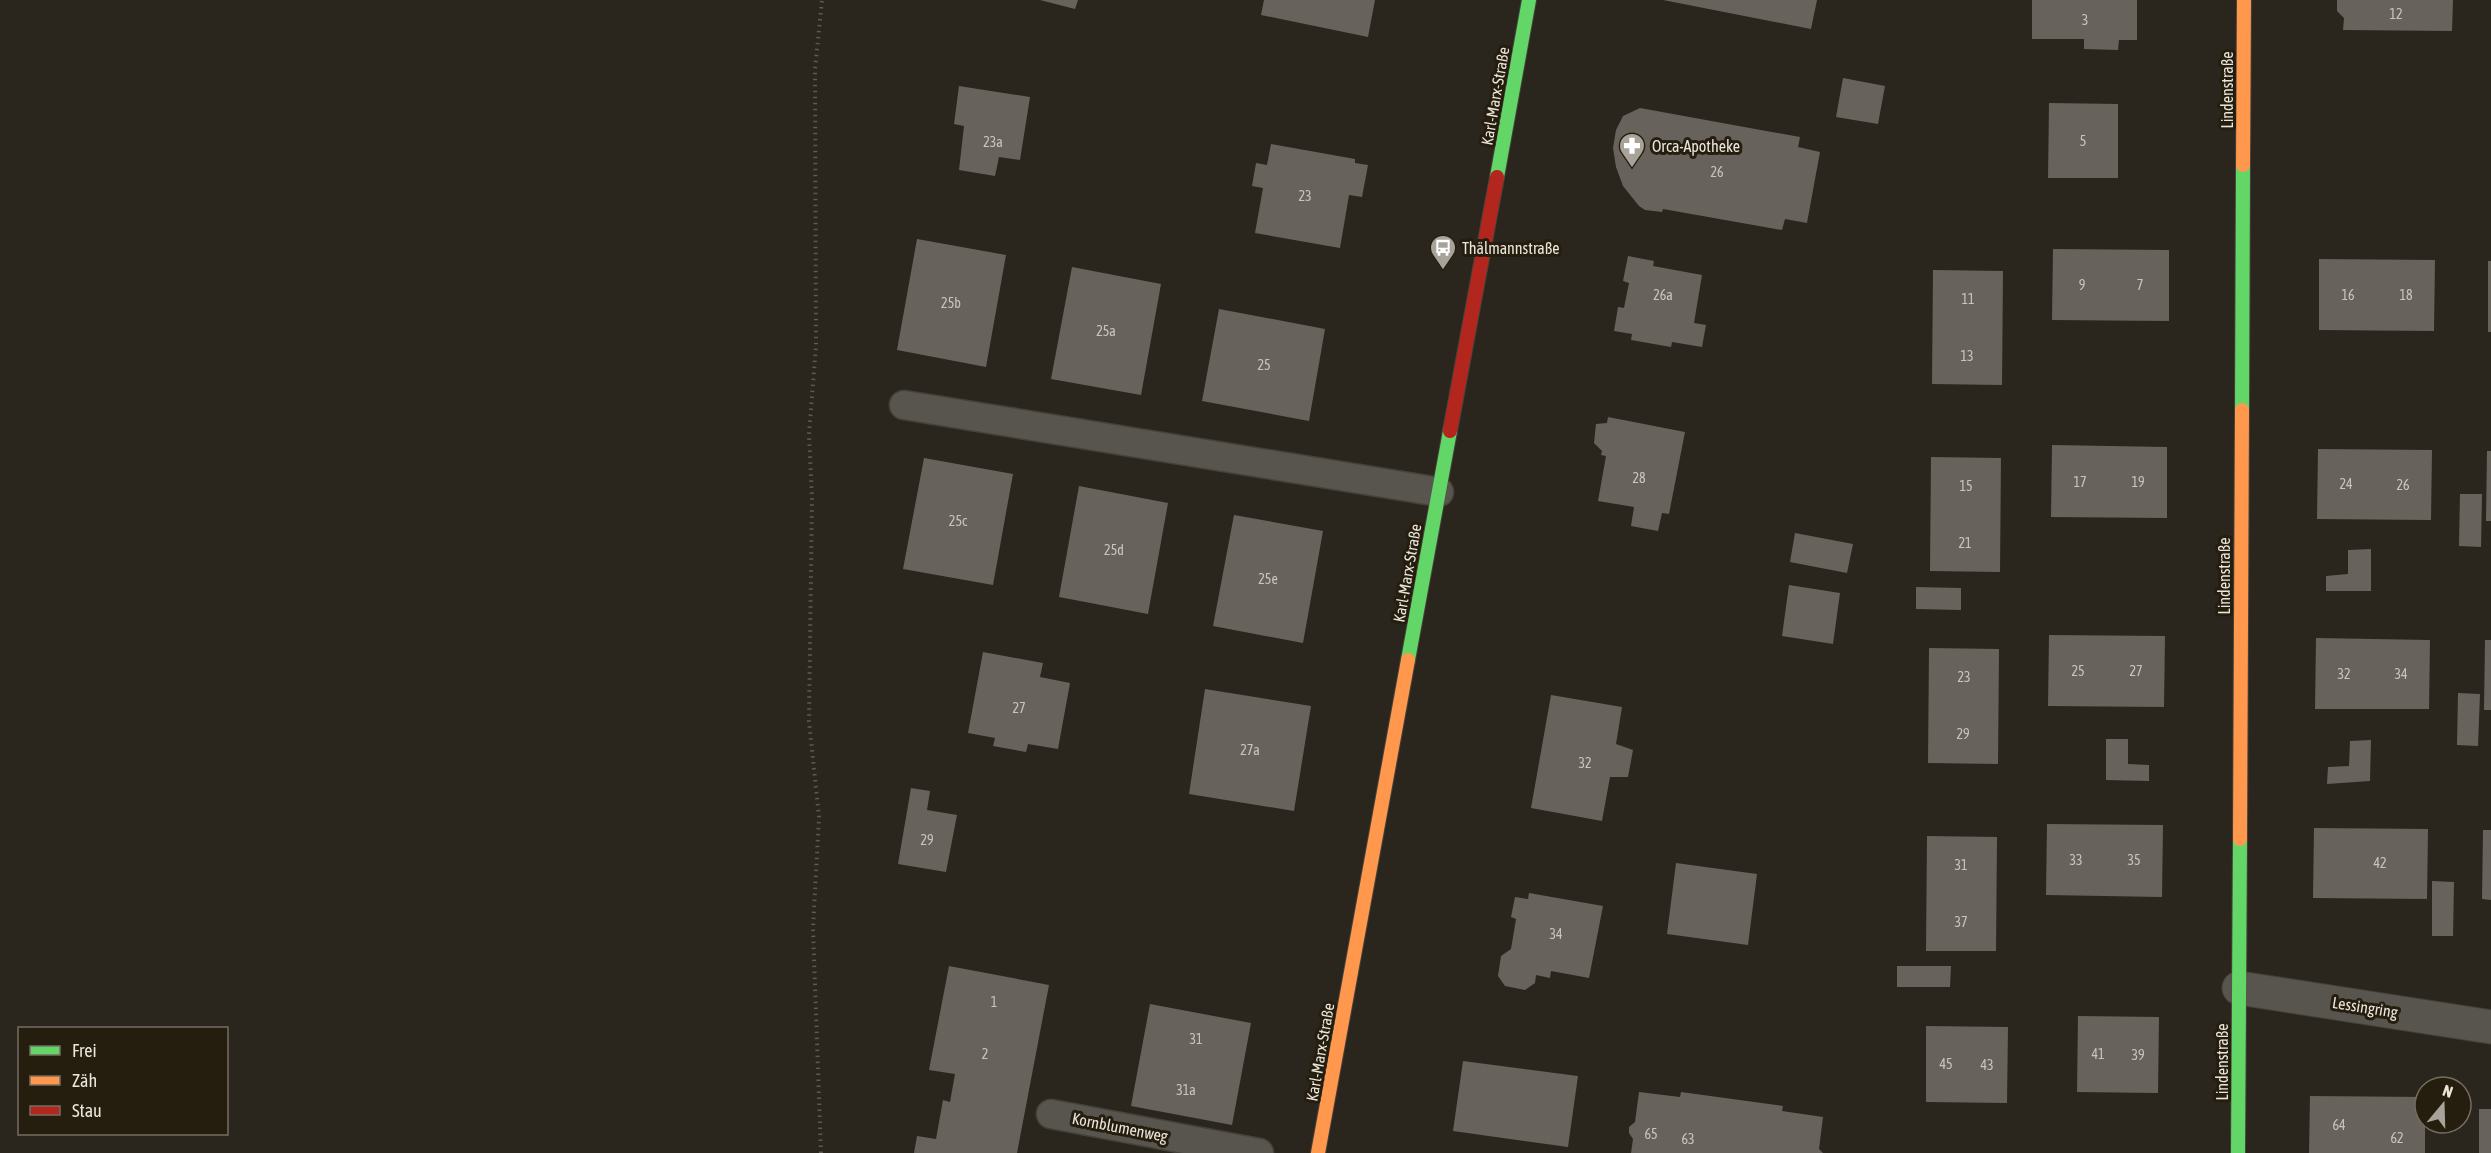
<svg xmlns="http://www.w3.org/2000/svg" width="2491" height="1153" font-family="'Asap Condensed',sans-serif">
<style>
.building{fill:#68625c}
.lines{fill:none;stroke-linecap:round;stroke-linejoin:round}
.lane-casing{stroke:#45423b;stroke-width:31}
.street-casing{stroke:#45423b;stroke-width:35}
.fast-casing{stroke:#45423b;stroke-width:16}
.slow-casing{stroke:#45423b;stroke-width:16}
.jam-casing{stroke:#45423b;stroke-width:16}
.path{stroke:#5d5a54;stroke-width:4;stroke-dasharray:1.5 4.5;stroke-linecap:butt}
.lane{stroke:#58554e;stroke-width:28}
.street{stroke:#58554e;stroke-width:33}
.fast{stroke:#63d668;stroke-width:14}
.slow{stroke:#ff974d;stroke-width:14}
.jam{stroke:#b3261e;stroke-width:14}
.labels{text-anchor:middle;dominant-baseline:central;stroke-width:6;stroke-linejoin:round;paint-order:stroke}
.number-label{font-size:14px;fill:#cac5bc}
.street-label{font-size:16px;fill:#ebe6dc;stroke:#251e0f}
.poi-label{font-size:16px;fill:#ebe6dc;stroke:#251e0f;text-anchor:start}
</style>
<rect width="100%" height="100%" fill="#2a261d"/>
<!-- building -->
<path class="building" d="M1040 0H1078L1075 9Z
M1264 0H1375L1368 37 1261 15Z
M1663 0H1817L1811 29Z
M2032 0H2137V40H2119L2118 50 2084 49V39H2032Z
M2337 0H2453L2452 31 2343 30 2344 18 2337 11Z
M1843 78 1885 86 1878 124 1836 117Z
M959 86 1030 97 1020 160 999 157 995 176 959 170 964 126 954 124Z
M2049 103 2118 104V178H2048Z
M1640 108 1800 137 1798 147 1820 152 1807 223 1785 219 1782 230 1663 209 1662 212 1645 210 1639 206 1623 186 1616 167 1613 148 1616 130 1623 116Z
M1271 144 1355 159V163L1368 165 1362 197 1349 195 1340 248 1255 233 1263 188 1252 186 1256 163 1267 165Z
M917 239 1006 255 986 367 897 350Z
M2053 249 2169 250V321L2052 320Z
M1628 256 1654 261 1653 266 1702 275 1694 323 1706 325 1702 347 1672 342 1671 347 1631 340 1632 334 1614 331 1618 307 1624 308 1629 283 1623 281Z
M2319 259 2435 260 2434 331 2319 330Z
M2488 261H2491V332H2488Z
M1072 267 1161 284 1141 395 1051 379Z
M1933 270 2003 271 2002 385 1932 384Z
M1219 309 1325 329 1309 421 1202 401Z
M1608 417 1685 432 1669 514 1662 513 1658 531 1631 526 1634 507 1598 501 1606 456 1601 455 1602 451 1594 443 1596 424 1607 423Z
M2052 445 2167 447V518L2051 517Z
M2318 449 2432 450 2431 520 2317 519Z
M2487 451H2491V521H2486Z
M1931 457 2001 458 2000 572 1930 571Z
M924 458 1013 474 993 585 903 569Z
M1079 486 1168 503 1148 614 1059 597Z
M2460 494H2482L2481 547 2459 546Z
M1234 515 1323 531 1303 643 1213 626Z
M1795 533 1853 544 1847 573 1790 562Z
M2371 549V591H2326V576L2348 574V550Z
M1789 585 1840 593 1833 644 1782 636Z
M1916 587 1961 588V610L1916 609Z
M2049 635 2165 636 2164 707 2048 706Z
M2316 638 2430 640 2429 709H2315Z
M2485 640H2491V710H2484Z
M1929 648 1999 649 1998 764 1928 763Z
M983 652 1043 663 1040 677 1070 683 1058 749 1028 744 1026 752 993 746 995 738 968 733Z
M1205 689 1311 706 1294 811 1189 794Z
M2458 693 2480 694 2478 746 2457 745Z
M1551 695 1622 707 1616 744 1633 750 1628 777H1610L1602 821 1531 808Z
M2106 739H2128V764L2149 765V781L2106 780Z
M2371 740 2370 781 2327 784 2328 767 2349 766 2350 741Z
M911 788 930 791 927 810 957 815 946 872 898 864Z
M2047 824 2163 825 2162 897 2046 895Z
M2314 828 2428 829 2427 899 2313 898Z
M2483 830H2491V900L2482 899Z
M1927 836 1997 837 1996 951H1926Z
M1676 863 1757 874 1748 945 1667 934Z
M2432 881 2454 882 2453 936H2432Z
M1529 893 1603 906 1589 978 1551 971 1550 978 1536 975 1535 983 1525 990 1505 986 1498 976 1501 956 1511 949 1516 919 1511 917 1515 897 1528 899Z
M949 966 1049 985 1017 1153H914L917 1136 936 1139 943 1100 950 1102 955 1074 929 1070Z
M1897 966H1951L1950 987H1897Z
M1150 1004 1251 1023 1232 1125 1131 1106Z
M2078 1016 2159 1017 2158 1093 2077 1092Z
M1926 1026 2008 1027 2007 1103 1926 1102Z
M1463 1061 1578 1076 1568 1147 1453 1131Z
M1639 1092 1680 1097 1681 1092 1783 1106 1782 1111 1823 1117 1819 1149 1823 1153H1631L1633 1139 1629 1133V1127L1635 1122Z
M2310 1096 2425 1097V1153H2309Z
M2479 1109H2491V1153H2479Z"/>
<g class="lines">
<defs>
<path id="lane" d="M904 405 1439 492
M1051 1114 1259 1153"/>
<path id="street" d="M2239 988 2491 1027"/>
<path id="fast" d="M1497 177 1529 0
M2242 410 2243 165
M1408 660 1450 431
M2238 1153 2240 839"/>
<path id="slow" d="M2243 165 2244 0
M2240 839 2242 410
M1318 1153 1408 660"/>
<path id="jam" d="M1450 431 1497 177"/>
</defs>
<!-- lane casing -->
<use href="#lane" class="lane-casing"/>
<!-- street casing -->
<use href="#street" class="street-casing"/>
<!-- fast casing -->
<use href="#fast" class="fast-casing"/>
<!-- slow casing -->
<use href="#slow" class="slow-casing"/>
<!-- jam casing -->
<use href="#jam" class="jam-casing"/>
<!-- path -->
<path class="path" d="M821 1153 813 929 819 817 809 721 812 498 809 434 816 346 815 69 822 0"/>
<!-- lane -->
<use href="#lane" class="lane"/>
<!-- street -->
<use href="#street" class="street"/>
<!-- fast -->
<use href="#fast" class="fast"/>
<!-- slow -->
<use href="#slow" class="slow"/>
<!-- jam -->
<use href="#jam" class="jam"/>
</g>
<!-- icons -->
<defs>
<symbol id="pharmacy-pin" viewBox="-11 -11 22 30"><path d="M0 17L-7.5 6A9.5 9.5 0 1 1 7.5 6Z" fill="#a7a399" stroke="#251e0f"/><path d="M-2-6h4v4h4v4h-4v4h-4v-4h-4v-4h4Z" fill="#fff"/></symbol>
<symbol id="bus-pin" viewBox="-11 -11 22 30"><path d="M0 17L-7.5 6A9.5 9.5 0 1 1 7.5 6Z" fill="#a7a399" stroke="#251e0f"/><path d="M-5-6H5V4H4V6H2V4H-2V6H-4V4H-5ZM-3.5-4V0h7V-4ZM-3.5 1.2v1.5H-2V1.2ZM2 1.2v1.5H3.5V1.2Z" fill="#fff"/></symbol>
</defs>
<g fill-rule="evenodd">
<use href="#pharmacy-pin" x="1617" y="131" width="30" height="40"/>
<use href="#bus-pin" x="1428" y="233" width="30" height="40"/>
</g>
<g class="labels">
<!-- number labels -->
<g class="number-label">
<text x="2396" y="14">12</text>
<text x="2085" y="20">3</text>
<text x="2083" y="141">5</text>
<text x="993" y="142">23a</text>
<text x="1717" y="172">26</text>
<text x="1305" y="196">23</text>
<text x="2082" y="285">9</text>
<text x="2140" y="285">7</text>
<text x="1663" y="295">26a</text>
<text x="2348" y="295">16</text>
<text x="2406" y="295">18</text>
<text x="1968" y="299">11</text>
<text x="951" y="303">25b</text>
<text x="1106" y="331">25a</text>
<text x="1967" y="356">13</text>
<text x="1264" y="365">25</text>
<text x="1639" y="478">28</text>
<text x="2080" y="482">17</text>
<text x="2138" y="482">19</text>
<text x="2346" y="484">24</text>
<text x="2403" y="485">26</text>
<text x="1966" y="486">15</text>
<text x="958" y="521">25c</text>
<text x="1965" y="543">21</text>
<text x="1114" y="550">25d</text>
<text x="1268" y="579">25e</text>
<text x="2078" y="671">25</text>
<text x="2136" y="671">27</text>
<text x="2344" y="674">32</text>
<text x="2401" y="674">34</text>
<text x="1964" y="677">23</text>
<text x="1019" y="708">27</text>
<text x="1963" y="734">29</text>
<text x="1250" y="750">27a</text>
<text x="1585" y="763">32</text>
<text x="927" y="840">29</text>
<text x="2076" y="860">33</text>
<text x="2134" y="860">35</text>
<text x="2380" y="863">42</text>
<text x="1961" y="865">31</text>
<text x="1961" y="922">37</text>
<text x="1556" y="934">34</text>
<text x="994" y="1002">1</text>
<text x="1196" y="1039">31</text>
<text x="985" y="1054">2</text>
<text x="2098" y="1054">41</text>
<text x="2138" y="1055">39</text>
<text x="1946" y="1064">45</text>
<text x="1987" y="1065">43</text>
<text x="1186" y="1090">31a</text>
<text x="2339" y="1125">64</text>
<text x="1651" y="1134">65</text>
<text x="2397" y="1138">62</text>
<text x="1688" y="1139">63</text>
</g>
<!-- street labels -->
<g class="street-label">
<text transform="translate(2227 90) rotate(-90)">Lindenstraße</text>
<text transform="translate(1495 96) rotate(-80)">Karl-Marx-Straße</text>
<text transform="translate(1407 573) rotate(-80)">Karl-Marx-Straße</text>
<text transform="translate(2224 576) rotate(-90)">Lindenstraße</text>
<text transform="translate(2365 1007) rotate(9)">Lessingring</text>
<text transform="translate(1320 1052) rotate(-80)">Karl-Marx-Straße</text>
<text transform="translate(2222 1062) rotate(-90)">Lindenstraße</text>
<text transform="translate(1120 1127) rotate(11)">Kornblumenweg</text>
</g>
<!-- poi labels -->
<g class="poi-label">
<text x="1652" y="146">Orca-Apotheke</text>
<text x="1462" y="248">Thälmannstraße</text>
</g>
</g>
<!-- legend -->
<rect x="18" y="1027" width="210" height="108" fill="#251e0f" stroke="#746e61" stroke-width="1.5"/>
<rect x="30" y="1046" width="30" height="9" fill="#63d668" stroke="#746e61" stroke-width="1.5"/>
<text x="72" y="1057" font-size="18" fill="#ebe6dc">Frei</text>
<rect x="30" y="1076" width="30" height="9" fill="#ff974d" stroke="#746e61" stroke-width="1.5"/>
<text x="72" y="1087" font-size="18" fill="#ebe6dc">Zäh</text>
<rect x="30" y="1106" width="30" height="9" fill="#b3261e" stroke="#746e61" stroke-width="1.5"/>
<text x="72" y="1117" font-size="18" fill="#ebe6dc">Stau</text>
<!-- north arrow -->
<g transform="translate(2443 1105) rotate(19)"><circle r="28" fill="#251e0f" stroke="#746e61" stroke-width="1.5"/>
<path d="M0-4.5L10 22L0 15L-10 22Z" fill="#a7a399"/>
<text y="-9" font-size="16" font-weight="bold" text-anchor="middle" fill="#ebe6dc">N</text>
</g>
</svg>
